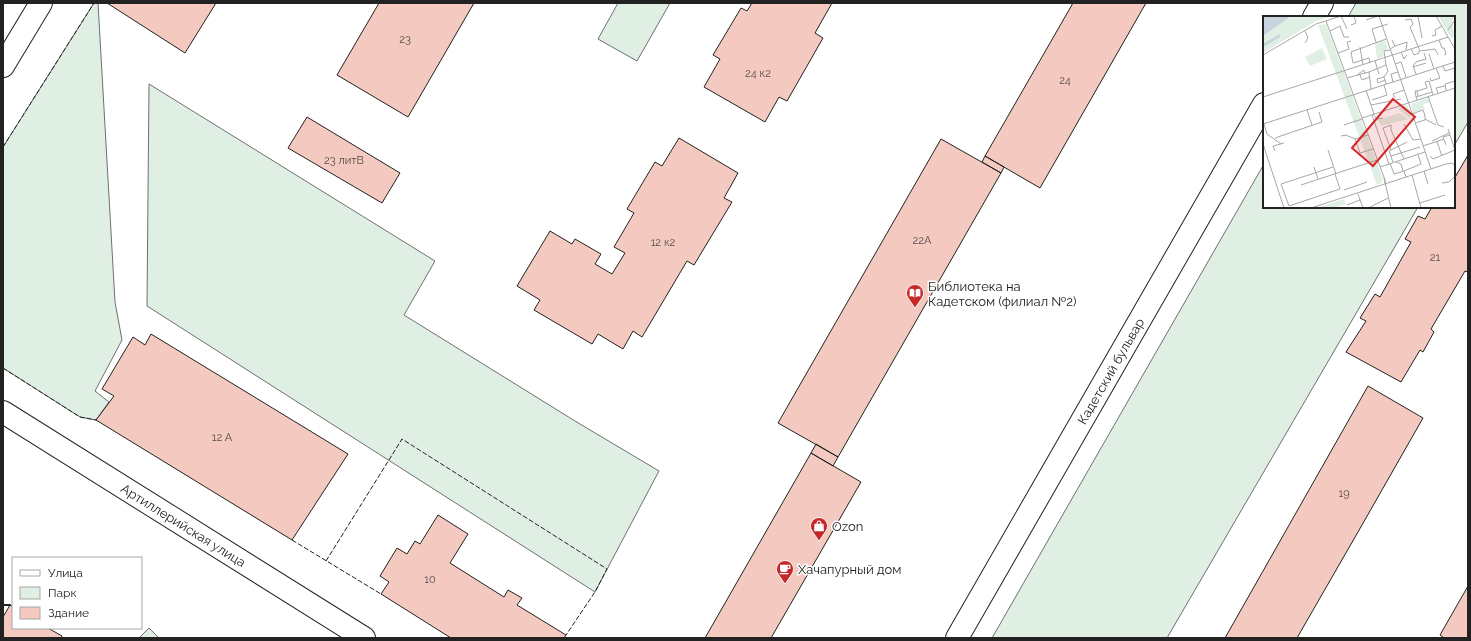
<svg xmlns="http://www.w3.org/2000/svg" width="1471" height="641" font-family="Raleway,sans-serif">
<style>
.green{fill:#e0efe3;stroke:#6f6f6f}
.building{fill:#f3c9c0;stroke:#222}
.lines{fill:none;stroke-linecap:round;stroke-linejoin:round}
.minor-casing{stroke:#222;stroke-width:24}
.tertiary-casing{stroke:#222;stroke-width:24}
.minor{stroke:#fff;stroke-width:22}
.tertiary{stroke:#fff;stroke-width:22}
.fence{stroke:#222;stroke-width:1;stroke-dasharray:5 2;stroke-linecap:butt}
.wall{stroke:#222;stroke-width:2}
.labels{text-anchor:middle;dominant-baseline:central;stroke-width:3;stroke-linejoin:round;paint-order:stroke}
.number-label{font-size:11px;fill:#564c4a}
.poi-label{font-size:13px;fill:#222;stroke:#fff;text-anchor:start}
.street-label{font-size:13px;fill:#222;stroke:#fff}
.inset-river{fill:none;stroke:#c7d3dd;stroke-width:2}
.inset-road{fill:none;stroke:#a7a7a7;stroke-width:1}
.view{fill:#d62828;fill-opacity:0.15;stroke:#d62828;stroke-width:2}
.inset-edge{fill:none;stroke:#222;stroke-width:2}
</style>
<rect width="100%" height="100%" fill="#fff"/>
<!-- green -->
<path class="green" d="M94 3H98L115 302 122 340 95 391 109 402 96 420 80 417 3 368V147Z
M618 3H670L637 61 598 39Z
M1356 3H1468V122L1454 146V17H1348Z
M149 84 435 261 404 315 575 421 659 471 595 592 147 306Z
M1264 164V207H1418L1167 638H992Z
M149 628 159 638H139Z"/>
<!-- building -->
<path class="building" d="M107 3H216L185 53Z
M379 3H474L408 117 337 75Z
M752 3H832L815 33 823 38 787 101 779 97 765 122 704 87 720 59 713 55 741 8 747 11Z
M1073 3H1146L1040 188 985 156Z
M307 117 400 173 382 203 288 148Z
M679 138 738 173 724 198 732 202 694 265 687 261 642 337 633 331 623 349 598 334 592 344 534 310 540 300 517 286 550 231 572 244 575 239 601 254 595 264 612 274 625 253 614 247 634 213 627 209 655 162 662 166Z
M941 139 1001 173 838 457 778 423Z
M1468 155V272L1465 271 1431 329 1434 332 1423 352 1420 350 1401 382 1346 352 1366 321 1360 318 1375 294 1380 297 1411 242 1405 239 1418 216 1425 219 1432 207H1454V179Z
M985 156 1004 167 1001 173 982 162Z
M151 334 348 454 292 540 96 420 114 396 102 389 133 337 145 345Z
M1368 386 1423 418 1362 525 1297 638H1225Z
M816 444 838 457 833 466 811 453Z
M811 453 861 482 771 638H705Z
M438 515 468 534 450 563 504 597 508 590 522 598 517 605 566 635 564 638H451L381 594 389 582 380 576 397 548 407 554 415 541 420 544Z
M1468 586V638H1444L1440 635Z
M10 605 13 607V628H48L62 636 61 638H3V617Z"/>
<g class="lines">
<defs>
<g id="minor">
<path d="M3 66 41 3"/>
<path id="s1" d="M3 412 364 638"/>
</g>
<g id="tertiary">
<path d="M1314 17 1322 3"/>
<path id="s2" d="M957 638 1264 104"/>
</g>
</defs>
<!-- minor casing -->
<use href="#minor" class="minor-casing"/>
<!-- tertiary casing -->
<use href="#tertiary" class="tertiary-casing"/>
<!-- minor -->
<use href="#minor" class="minor"/>
<!-- tertiary -->
<use href="#tertiary" class="tertiary"/>
<!-- fence -->
<path class="fence" d="M3 147 94 3
M3 368 80 417 96 420
M292 540 381 594
M326 561 402 439 607 569 595 592 566 635"/>
<!-- wall -->
<path class="wall" d="M3 605H10"/>
</g>
<!-- icons -->
<defs>
<symbol id="library-pin" viewBox="-11 -11 22 30"><path d="M0 17L-7.5 6A9.5 9.5 0 1 1 7.5 6Z" fill="#c62828" stroke="#fff"/><path d="M-6-4Q-3-5.5-.7-3.5V5Q-3 3-6 4ZM6-4Q3-5.5 .7-3.5V5Q3 3 6 4Z" fill="#fff"/></symbol>
<symbol id="shop-pin" viewBox="-11 -11 22 30"><path d="M0 17L-7.5 6A9.5 9.5 0 1 1 7.5 6Z" fill="#c62828" stroke="#fff"/><path d="M-5-2.5h2.3a2.7 3.5 0 0 1 5.4 0H5L5.5 6h-11ZM-1.5-2.5h3a1.5 2.3 0 0 0-3 0Z" fill="#fff"/></symbol>
<symbol id="cafe-pin" viewBox="-11 -11 22 30"><path d="M0 17L-7.5 6A9.5 9.5 0 1 1 7.5 6Z" fill="#c62828" stroke="#fff"/><path d="M-5.5-4.5H6V0H3Q3 3.5 0 3.5H-2.5Q-5.5 3.5-5.5 0ZM3-3.2v2h1.7v-2ZM-6 4.5H4V6H-6Z" fill="#fff"/></symbol>
</defs>
<g fill-rule="evenodd">
<use href="#library-pin" x="905" y="283" width="20" height="27"/>
<use href="#shop-pin" x="809" y="516" width="20" height="27"/>
<use href="#cafe-pin" x="775" y="559" width="20" height="27"/>
</g>
<g class="labels">
<!-- number labels -->
<g class="number-label">
<text x="405" y="39">23</text>
<text x="758" y="73">24 к2</text>
<text x="1065" y="80">24</text>
<text x="344" y="160">23 литВ</text>
<text x="922" y="240">22А</text>
<text x="663" y="242">12 к2</text>
<text x="1435" y="257">21</text>
<text x="222" y="437">12 А</text>
<text x="1344" y="493">19</text>
<text x="430" y="579">10</text>
</g>
<!-- poi labels -->
<g class="poi-label">
<text x="928" y="286">Библиотека на<tspan x="928" dy="15">Кадетском (филиал №2)</tspan></text>
<text x="832" y="526">Ozon</text>
<text x="798" y="569">Хачапурный дом</text>
</g>
<!-- street labels -->
<g class="street-label">
<text stroke="none"><textPath href="#s2" startOffset="308">Кадетский бульвар</textPath></text>
<text stroke="none"><textPath href="#s1" startOffset="213">Артиллерийская улица</textPath></text>
</g>
</g>
<!-- overview -->
<g transform="translate(1263 16)">
<rect width="192" height="192" fill="#fff"/>
<path d="M0 0H71L53 5 0 37ZM175 0H192L189 6 192 21 188 22ZM63 8 120 163 119 166 113 170 114 169 55 9ZM122 24 125 33 120 35 121 40 114 43 112 27ZM59 32 64 43 47 50 42 41ZM165 82 167 86 160 88 162 93 150 97 148 88ZM144 89 149 104 135 93ZM137 97 145 103 118 110 115 104ZM81 183 83 188 71 192H54Z" fill="#e0efe3"/>
<path d="M0 0H28L0 20Z" fill="#c7d3dd"/>
<path class="inset-river" d="M0 29 17 19M0 30 17 20"/>
<path class="inset-road" d="M78 0 84 13M116 0 168 153M155 0 159 22M173 0 192 33M103 4 115 0M142 4 148 3 150 8 147 11 157 35 172 33 175 39M63 5 122 164V168M88 9 93 7 91 0M185 14 192 4M42 15 45 22 42 27M67 15 77 10 81 21H86M169 20 173 19 172 14 179 10M176 24 179 32H181L183 38 181 39M113 26 109 13 125 8M132 30 144 26 143 34M97 31 100 49M127 33 132 30 129 24M148 33 151 39 156 37V35M138 36 141 43 144 39M75 37 86 33 84 26 88 25M166 38 171 53M0 39 53 8 78 0M122 42 121 35 127 34M112 45 116 58M107 47 106 42 90 47 88 36 123 23M132 48 138 46 143 61M180 50 182 55 192 52M150 51 163 47M153 58 150 50 153 46 163 43 161 37M94 59 101 54 102 58M97 59 99 64 107 61M121 61 114 63 115 67 122 64 123 68M84 62 106 56M167 62 168 65 177 62 173 52M122 64 121 61 125 55 123 49M130 66 128 58 135 56M108 73 106 56 123 49 122 42M103 74 111 98M183 74 182 68 192 65M154 75 164 72 162 66 166 65 170 79M175 77 173 72 182 70M165 80 175 109 181 111M0 81 185 21M153 81 152 75H154L155 80M132 82 130 78 141 74M109 84 124 79 121 69M154 84 153 81 169 76M108 89 138 83M44 94 49 109M110 98 114 103 120 102M149 98 160 94 162 100V104L152 107M109 99 126 148M99 102 192 72M162 103 173 109M0 108 192 46M1 108 4 118 18 128M141 108 150 124 158 123M81 109 99 103M78 120 83 119 92 123 105 119M12 122 59 106 56 96M92 123 97 137 110 133M169 125 186 117M174 126 179 140M0 128 21 192M183 129 180 121 187 119M160 130 181 123M65 134 73 158M128 134 120 112 128 109V114L141 143M12 135 10 130 21 127M128 140 157 131M167 140 170 143 192 134 185 113M130 146 126 135 144 126M133 146 138 148 140 155M127 147 131 158 141 155 143 161M51 151 55 163M70 151 18 168 26 190 77 173 72 158M117 151 162 136M141 155 158 148 155 139M161 155 165 168M149 159 158 192M121 162 128 192M179 167 186 166 192 160M38 169 114 144M81 174 104 166M95 178 100 192M157 187 182 179M84 189 97 184M48 192 183 148 189 147 192 150M105 192 125 182"/>
<path class="view" d="M130 83 152 101 110 150 89 132Z"/>
<rect width="192" height="192" class="inset-edge"/>
</g>
<!-- border -->
<rect width="1471" height="641" fill="none" stroke="#222222" stroke-width="8"/>
<!-- legend -->
<rect x="12" y="557" width="130" height="72" fill="#ffffff" stroke="#a7a7a7"/>
<rect x="20" y="570" width="20" height="6" fill="#ffffff" stroke="#a7a7a7"/>
<text x="48" y="577" font-size="12" fill="#222222">Улица</text>
<rect x="20" y="587" width="20" height="12" fill="#e0efe3" stroke="#a7a7a7"/>
<text x="48" y="597" font-size="12" fill="#222222">Парк</text>
<rect x="20" y="607" width="20" height="12" fill="#f3c9c0" stroke="#a7a7a7"/>
<text x="48" y="617" font-size="12" fill="#222222">Здание</text>
</svg>
